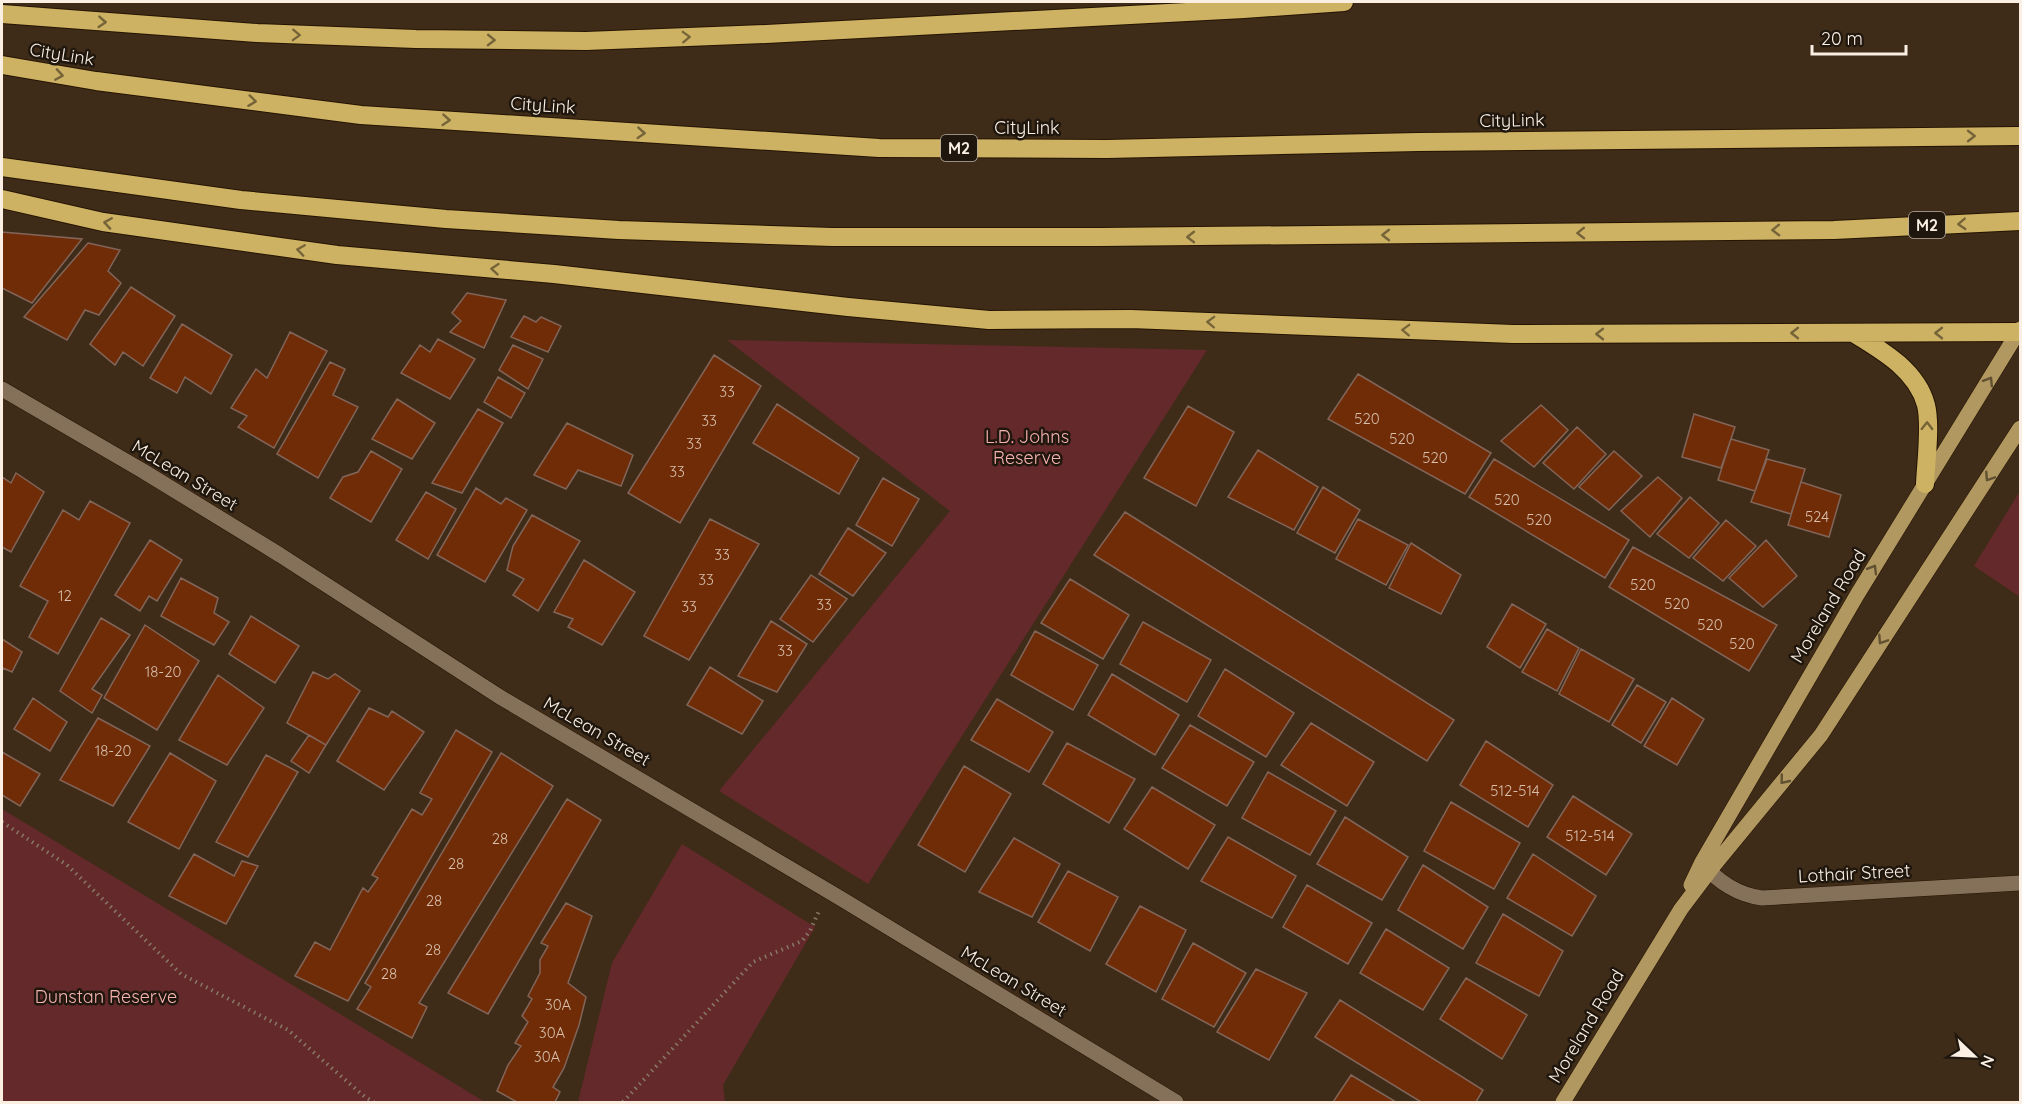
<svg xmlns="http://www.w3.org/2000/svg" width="2022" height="1104" font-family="Quicksand,sans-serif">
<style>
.green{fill:#64292b}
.building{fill:#6f2c07;stroke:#826559;stroke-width:1.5}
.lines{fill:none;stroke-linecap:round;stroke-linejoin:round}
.minor-casing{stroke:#251402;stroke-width:16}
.major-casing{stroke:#251402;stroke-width:16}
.highway-casing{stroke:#251402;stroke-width:20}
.path{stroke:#897868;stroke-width:4;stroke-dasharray:1.5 4.5;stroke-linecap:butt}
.minor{stroke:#85705a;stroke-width:15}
.major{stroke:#b19860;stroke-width:15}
.highway{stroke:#ceb264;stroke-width:18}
.oneway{stroke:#766439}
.oneway2{stroke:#615133}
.labels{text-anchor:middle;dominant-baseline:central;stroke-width:5;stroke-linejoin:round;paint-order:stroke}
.number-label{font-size:15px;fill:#d8beab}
.shield{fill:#1f170e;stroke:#b9aea2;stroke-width:1.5}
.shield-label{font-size:16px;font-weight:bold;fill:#fbeee2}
.street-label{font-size:18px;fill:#fbeee2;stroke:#1f170e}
.park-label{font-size:18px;fill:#f8b2b0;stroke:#1f170e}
</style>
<rect width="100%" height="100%" fill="#3f2c18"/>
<!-- green -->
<path class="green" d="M727 340 1207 350 868 884 719 791 950 511Z
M2020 491V597L1974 566Z
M2 809 485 1102H2Z
M682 844 815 927 723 1085 725 1102H578L612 963Z"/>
<!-- building -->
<path class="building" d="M2 232 82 239 32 303 2 288Z
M88 243 120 250 108 271 121 283 99 315 85 310 67 340 24 317Z
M131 287 175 316 143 366 123 352 115 365 90 344Z
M467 293 506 300 484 348 450 332 461 321 452 313Z
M524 316 536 322 541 317 561 326 548 352 511 337Z
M182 324 232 355 211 394 185 377 177 393 150 378Z
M290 332 327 351 274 448 238 427 247 416 231 408 256 369 267 378Z
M438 339 475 359 450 399 401 373 420 345 430 352Z
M513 345 543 359 528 389 499 370Z
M714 355 761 386 680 523 628 493Z
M330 362 345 369 333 395 358 407 318 478 277 454Z
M1358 374 1491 453 1465 494 1328 419Z
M498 377 525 393 511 418 484 402Z
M397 399 435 423 412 459 372 439Z
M777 404 859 458 839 494 753 443Z
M1541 405 1568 430 1534 467 1501 441Z
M1188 406 1234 432 1196 506 1144 478Z
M478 409 503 423 462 493 432 483Z
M1694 414 1735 427 1721 468 1682 457Z
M567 423 633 455 621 486 578 470 566 489 534 475Z
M1577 427 1606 454 1574 489 1543 463Z
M1731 439 1769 450 1755 491 1718 480Z
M1258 450 1318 487 1294 530 1228 497Z
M371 451 402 469 371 522 330 498 343 477 358 472Z
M1614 451 1642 476 1609 510 1579 487Z
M1494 459 1629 540 1605 578 1469 497Z
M1767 459 1805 469 1791 514 1751 502Z
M16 473 44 492 11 552 2 547V477L11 483Z
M1658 477 1682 498 1650 537 1621 511Z
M883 478 919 499 892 546 856 525Z
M1801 482 1841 495 1829 537 1788 525Z
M1323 487 1360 510 1335 553 1297 533Z
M476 488 501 504 506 498 527 510 485 582 437 555Z
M426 492 456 509 428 559 396 540Z
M1690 497 1719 523 1689 558 1657 534Z
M90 501 130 523 58 654 29 637 48 601 20 586 63 510 79 520Z
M1125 512 1454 720 1427 761 1094 555Z
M532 515 580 541 538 611 513 595 524 579 507 570 513 546Z
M710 519 759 544 689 660 644 636Z
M1358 519 1408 545 1386 585 1336 559Z
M1726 520 1756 546 1723 581 1693 558Z
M848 528 886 553 853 596 819 574Z
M150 540 182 560 157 601 149 596 140 611 115 595Z
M1766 540 1797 576 1763 607 1729 578Z
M1411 543 1461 575 1441 614 1389 588Z
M1633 547 1777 625 1749 671 1609 587Z
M584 560 635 592 602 645 568 627 573 619 554 612Z
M811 575 847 599 813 642 780 619Z
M181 578 218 598 214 613 229 622 214 645 161 616Z
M1070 579 1129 615 1103 659 1041 623Z
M1512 604 1546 624 1520 668 1487 647Z
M251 616 299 646 275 683 229 654Z
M101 618 130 635 92 689 102 695 92 713 60 691Z
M771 621 807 644 777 692 738 676Z
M1143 622 1211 660 1187 702 1120 664Z
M145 625 199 661 157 730 104 698Z
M1547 629 1579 648 1557 691 1522 672Z
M1035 631 1098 665 1073 710 1011 675Z
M2 639 22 652 12 672 3 668 2 671Z
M1581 649 1634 679 1609 722 1559 694Z
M710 667 763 701 742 734 687 705Z
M1225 669 1294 713 1266 757 1198 716Z
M313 672 328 679 335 674 360 691 326 745 287 723Z
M1112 674 1179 715 1155 755 1088 715Z
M218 675 264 708 227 765 179 740Z
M1637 685 1666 702 1641 743 1612 725Z
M33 698 67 722 50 751 14 729Z
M1672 698 1704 719 1677 765 1644 746Z
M997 699 1053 732 1029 772 971 740Z
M369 708 388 717 392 711 424 732 384 790 337 761Z
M98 718 150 746 113 806 60 780Z
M1311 723 1374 762 1347 806 1281 765Z
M1190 725 1254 762 1227 806 1162 768Z
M456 730 492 752 348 1001 295 976 315 942 330 950 363 888 368 892 378 878 372 875 412 809 422 815 432 799 420 793Z
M309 735 326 745 309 773 291 761Z
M1486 741 1553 785 1528 827 1460 785Z
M1067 743 1135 779 1109 823 1043 784Z
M2 752 40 774 20 806 2 795Z
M170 753 216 781 179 849 128 822Z
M501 753 553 786 419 1003 427 1007 412 1038 357 1009 371 987 365 983Z
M266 755 298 772 248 857 216 842Z
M964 766 1011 794 965 872 918 845Z
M1268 772 1336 811 1310 855 1242 818Z
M1152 787 1215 825 1188 869 1124 829Z
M1573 796 1632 834 1606 875 1547 837Z
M567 799 601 820 488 1014 448 993Z
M1451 802 1520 843 1494 889 1424 851Z
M1345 817 1408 857 1382 900 1317 864Z
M1228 837 1296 876 1272 918 1201 881Z
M1014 838 1060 864 1032 917 979 892Z
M194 854 234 876 242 861 258 866 226 924 169 896Z
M1533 854 1596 896 1572 936 1507 898Z
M1423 865 1488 907 1463 949 1398 910Z
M1068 871 1118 897 1090 951 1038 922Z
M1307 885 1372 923 1348 964 1283 927Z
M566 903 592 916 568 983 586 997 579 1025 564 1068 553 1087 560 1092 555 1102H517L497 1091 508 1065 521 1046 515 1043 528 1022 522 1016 532 999 528 996 540 973V960L548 946 541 943Z
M1140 906 1186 930 1156 992 1106 964Z
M1503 914 1563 951 1539 996 1476 963Z
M1386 929 1449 968 1423 1010 1360 973Z
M1193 943 1246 973 1214 1027 1162 999Z
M1256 969 1307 993 1269 1060 1217 1032Z
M1466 978 1527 1015 1502 1059 1440 1019Z
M1340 1000 1483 1090 1476 1102H1421L1315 1037Z
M1351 1075 1396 1102H1333Z"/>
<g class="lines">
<defs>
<path id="minor" d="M2 389 143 471 280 555 500 697 840 898 1176 1102
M1703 863C1717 882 1739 895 1762 898L2020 883"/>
<path id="major" d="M1691 885 1702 862 1857 595 2020 329
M1563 1102 1681 909 1715 864 1821 735 2020 428"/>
<path id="highway" d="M2 14 257 33 416 39 586 41 766 34 1244 9 1344 2
M2 65 96 81 361 115 879 148 1107 149 1418 142 2020 136
M2 167 241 200 446 219 619 230 832 237H1100L1834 230 2020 221
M2 199 103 222 337 255 554 274 848 307 989 320 1131 319 1513 334 2019 332
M1855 334C1883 351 1917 371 1926 405 1931 425 1926 462 1925 484"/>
</defs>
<!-- minor casing -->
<use href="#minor" class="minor-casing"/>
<!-- major casing -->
<use href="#major" class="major-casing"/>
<!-- highway casing -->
<use href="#highway" class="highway-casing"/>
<!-- path -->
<path class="path" d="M2 822 67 865 181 974 288 1030 365 1097 374 1102
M623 1102 753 962 802 941 810 931 819 911"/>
<!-- minor -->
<use href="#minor" class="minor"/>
<!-- major -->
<use href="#major" class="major"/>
<!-- highway -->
<use href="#highway" class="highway"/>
</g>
<!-- one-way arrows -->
<defs><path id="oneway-chevron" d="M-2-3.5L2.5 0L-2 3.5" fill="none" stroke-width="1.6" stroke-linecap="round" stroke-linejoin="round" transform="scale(1.5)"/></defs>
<g class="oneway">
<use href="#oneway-chevron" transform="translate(102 22) rotate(4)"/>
<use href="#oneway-chevron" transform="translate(296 35) rotate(2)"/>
<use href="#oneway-chevron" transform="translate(686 37) rotate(-2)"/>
<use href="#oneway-chevron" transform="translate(491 40) rotate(1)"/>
<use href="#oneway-chevron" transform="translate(59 75) rotate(9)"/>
<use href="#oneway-chevron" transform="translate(252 101) rotate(7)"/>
<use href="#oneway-chevron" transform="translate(446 120) rotate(4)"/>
<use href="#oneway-chevron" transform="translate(641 133) rotate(4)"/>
<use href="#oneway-chevron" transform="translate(1971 136)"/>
<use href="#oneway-chevron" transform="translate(108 223) rotate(-171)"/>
<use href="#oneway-chevron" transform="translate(1962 224) rotate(177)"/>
<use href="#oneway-chevron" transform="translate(1776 230) rotate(179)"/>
<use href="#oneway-chevron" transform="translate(1581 233) rotate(179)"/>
<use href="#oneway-chevron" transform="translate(1386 235) rotate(180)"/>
<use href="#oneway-chevron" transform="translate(1191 237) rotate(180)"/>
<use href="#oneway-chevron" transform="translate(301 250) rotate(-172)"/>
<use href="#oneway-chevron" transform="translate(495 269) rotate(-175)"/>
<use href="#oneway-chevron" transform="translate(1211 322) rotate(-178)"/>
<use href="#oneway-chevron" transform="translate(1406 330) rotate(-178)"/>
<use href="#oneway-chevron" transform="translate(1795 333) rotate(180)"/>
<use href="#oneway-chevron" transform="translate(1939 333) rotate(180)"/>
<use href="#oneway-chevron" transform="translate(1600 334) rotate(180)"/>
<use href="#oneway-chevron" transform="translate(1927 426) rotate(-89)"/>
</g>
<g class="oneway2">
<use href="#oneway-chevron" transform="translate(1989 381) rotate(-58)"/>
<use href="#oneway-chevron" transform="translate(1989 477) rotate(123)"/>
<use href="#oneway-chevron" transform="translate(1873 569) rotate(-59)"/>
<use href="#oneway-chevron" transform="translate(1882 640) rotate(123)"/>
<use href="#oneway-chevron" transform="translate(1784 780) rotate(129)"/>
</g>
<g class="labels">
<!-- number labels -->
<g class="number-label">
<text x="727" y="391">33</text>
<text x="1367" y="418">520</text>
<text x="709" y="420">33</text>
<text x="1402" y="438">520</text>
<text x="694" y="443">33</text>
<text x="1435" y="457">520</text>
<text x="677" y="471">33</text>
<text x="1507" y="499">520</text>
<text x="1817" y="516">524</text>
<text x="1539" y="519">520</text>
<text x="722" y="554">33</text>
<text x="706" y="579">33</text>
<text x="1643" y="584">520</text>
<text x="65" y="595">12</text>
<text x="1677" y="603">520</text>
<text x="824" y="604">33</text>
<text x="689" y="606">33</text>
<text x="1710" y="624">520</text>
<text x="1742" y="643">520</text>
<text x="785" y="650">33</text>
<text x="163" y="671">18-20</text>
<text x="113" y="750">18-20</text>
<text x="1515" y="790">512-514</text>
<text x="1590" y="835">512-514</text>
<text x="500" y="838">28</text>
<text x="456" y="863">28</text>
<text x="434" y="900">28</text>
<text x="433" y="949">28</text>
<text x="389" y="973">28</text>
<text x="558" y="1004">30A</text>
<text x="552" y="1032">30A</text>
<text x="547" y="1056">30A</text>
</g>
<!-- shield labels -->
<g class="shield">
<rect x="941" y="135" width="36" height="26" rx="4.5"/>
<rect x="1909" y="212" width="36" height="26" rx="4.5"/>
</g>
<g class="shield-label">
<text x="959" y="148">M2</text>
<text x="1927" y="225">M2</text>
</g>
<!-- street labels -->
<g class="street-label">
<text transform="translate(62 54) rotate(9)">CityLink</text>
<text transform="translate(543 105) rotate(4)">CityLink</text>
<text transform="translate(1512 120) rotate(-1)">CityLink</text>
<text x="1027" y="127">CityLink</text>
<text transform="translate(185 475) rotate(31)">McLean Street</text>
<text transform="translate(1828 606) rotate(-59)">Moreland Road</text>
<text transform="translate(597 731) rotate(30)">McLean Street</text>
<text transform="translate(1854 873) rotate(-3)">Lothair Street</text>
<text transform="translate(1014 981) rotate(31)">McLean Street</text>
<text transform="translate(1586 1026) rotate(-59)">Moreland Road</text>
</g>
<!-- park labels -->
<g class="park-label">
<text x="1027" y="436">L.D. Johns<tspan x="1027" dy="21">Reserve</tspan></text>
<text x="106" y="996">Dunstan Reserve</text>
</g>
</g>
<!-- border -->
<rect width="2022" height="1104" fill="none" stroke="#fbeee2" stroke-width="6"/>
<!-- north arrow -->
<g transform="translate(1974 1056) rotate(113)" stroke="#1f170e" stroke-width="4.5" paint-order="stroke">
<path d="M0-4.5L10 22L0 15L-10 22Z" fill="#fbeee2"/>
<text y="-9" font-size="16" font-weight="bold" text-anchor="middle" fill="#fbeee2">N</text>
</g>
<!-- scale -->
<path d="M1812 45v9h94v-9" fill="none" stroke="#fbeee2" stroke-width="3"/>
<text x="1821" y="45" font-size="18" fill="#fbeee2" stroke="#1f170e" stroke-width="4.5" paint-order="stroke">20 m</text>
</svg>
